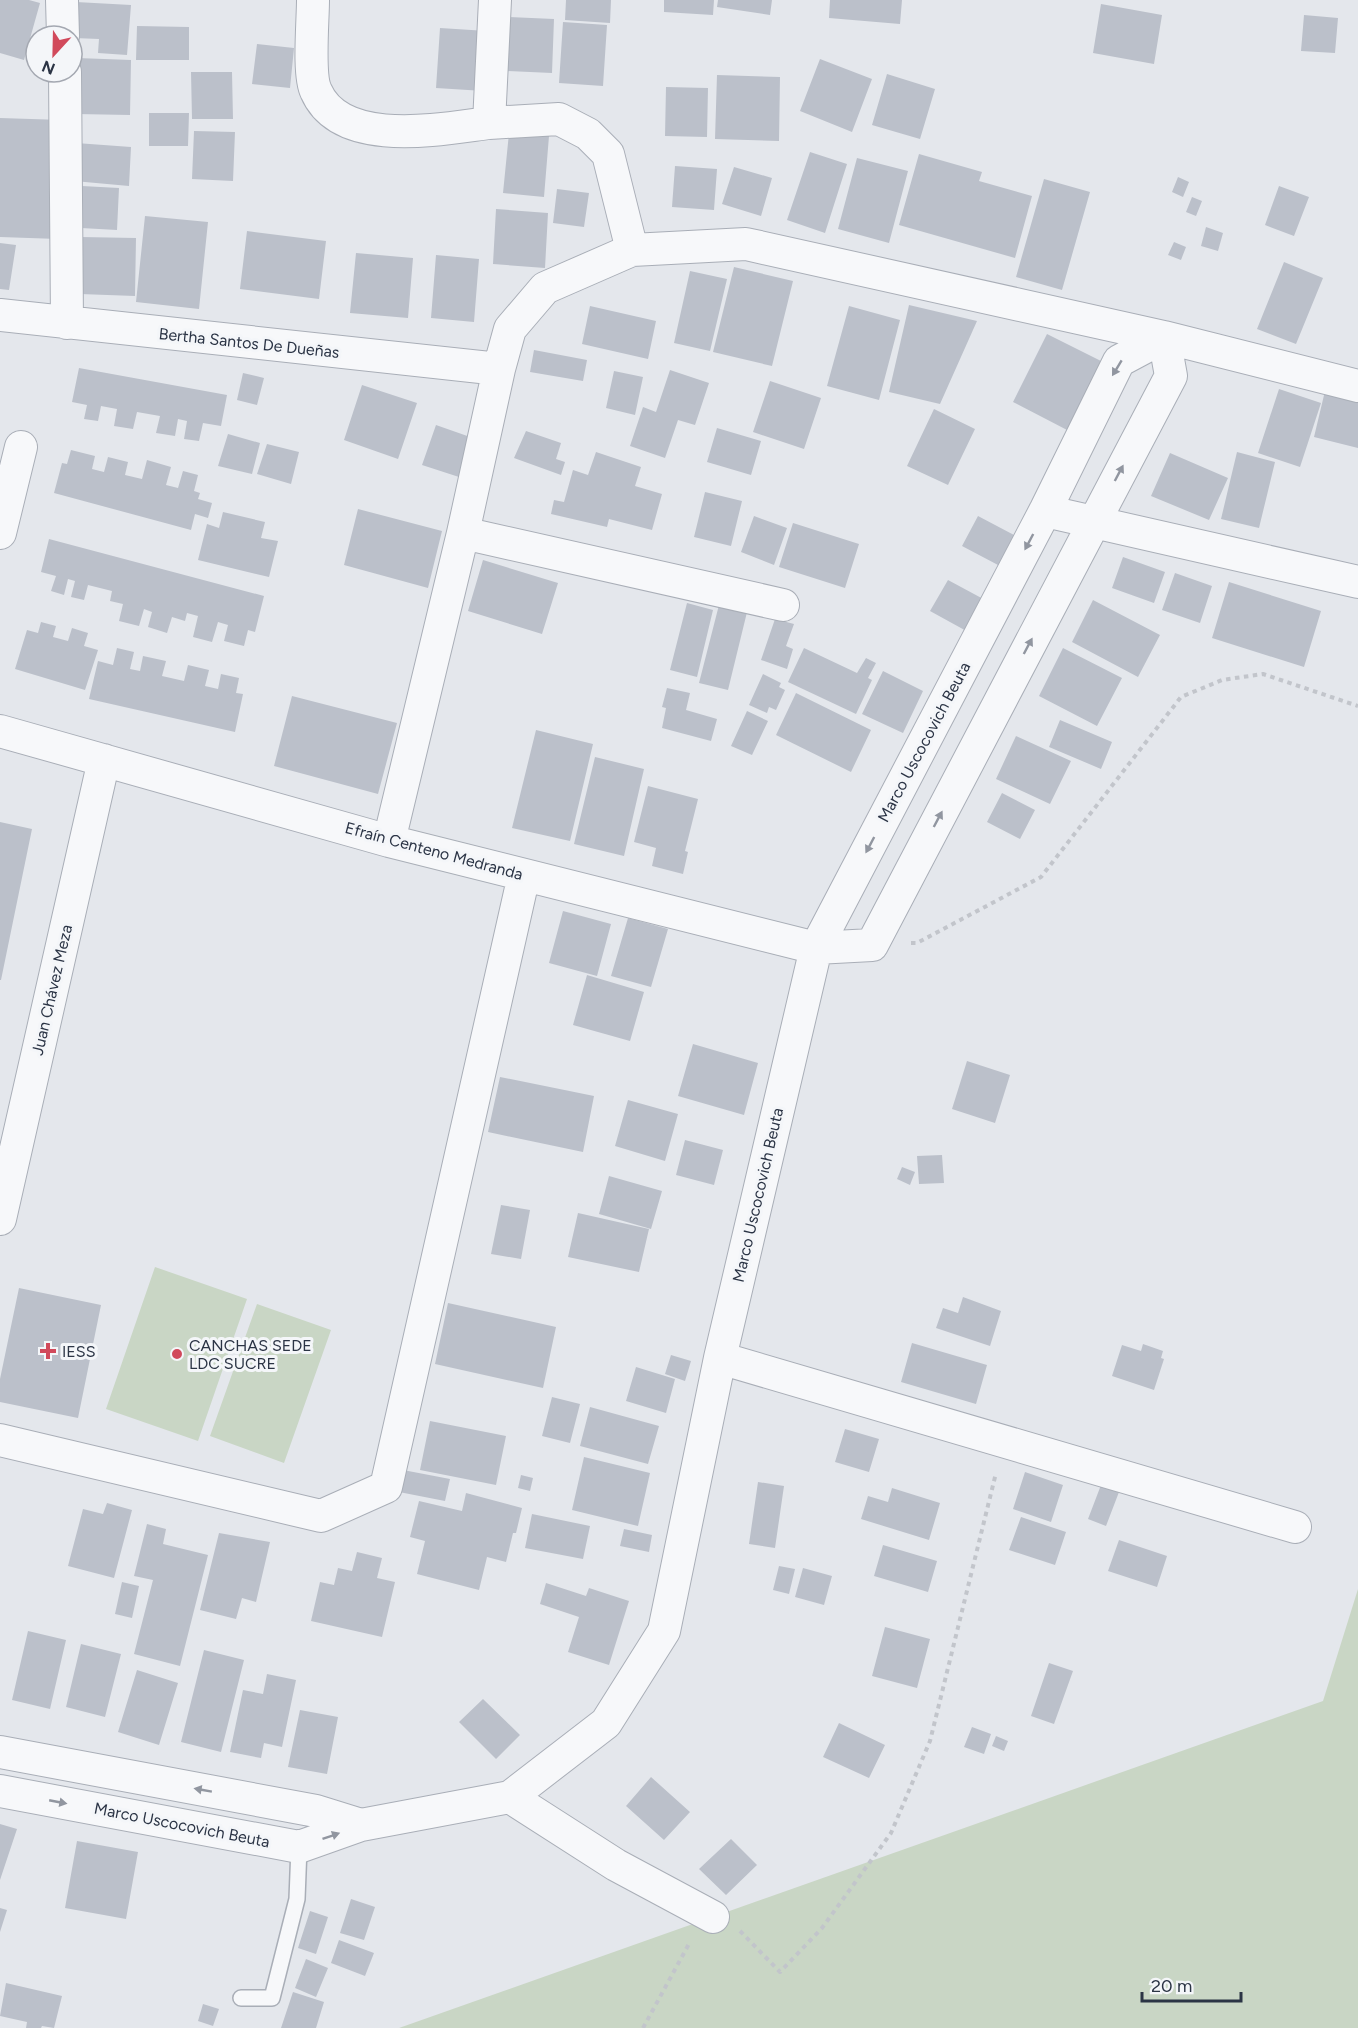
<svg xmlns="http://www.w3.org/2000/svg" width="1358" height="2028" font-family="Figtree,sans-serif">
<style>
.green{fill:#c9d6c5}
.building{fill:#bbc0ca}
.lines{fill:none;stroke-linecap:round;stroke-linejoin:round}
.lane-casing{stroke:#a9aeb7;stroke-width:18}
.street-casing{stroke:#a9aeb7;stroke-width:34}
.path{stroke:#c2c5cb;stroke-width:4;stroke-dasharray:4.5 4.5;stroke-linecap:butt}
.lane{stroke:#f7f8fa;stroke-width:15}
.street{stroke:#f7f8fa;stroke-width:32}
.oneway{fill:#9196a0}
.poi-dot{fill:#d1495b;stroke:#f4f6f9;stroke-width:2}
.labels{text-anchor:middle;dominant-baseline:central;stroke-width:6;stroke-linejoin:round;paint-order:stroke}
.street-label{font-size:16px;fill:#2b3445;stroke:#f4f6f9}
.poi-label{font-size:16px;fill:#2b3445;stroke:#f4f6f9;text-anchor:start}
</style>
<rect width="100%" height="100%" fill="#e4e7ec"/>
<!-- green -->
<path class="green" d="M155 1267 247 1299 198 1441 106 1409Z
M257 1304 331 1330 284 1463 210 1436Z
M1358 1589V2028H399L1323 1701Z"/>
<!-- building -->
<path class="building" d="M0 0H29L40 3 24 60 0 53Z
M566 0H611L610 23 565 20Z
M664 0H714L713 15 664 12Z
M718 0H772L770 15 717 7Z
M830 0H902L900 24 829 18Z
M76 2 131 5 127 55 98 53 99 39 74 38Z
M1101 4 1162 15 1154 64 1093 53Z
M1304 15 1338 18 1335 53 1301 51Z
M509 17 554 19 552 73 507 71Z
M563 22 607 25 603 86 559 83Z
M137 26 189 27V60H136Z
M440 28 487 31 484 91 436 88Z
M257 44 294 48 290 88 252 84Z
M77 58 131 60 130 115 76 114Z
M820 59 872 79 852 132 800 111Z
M191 72H232L233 119H192Z
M887 74 935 89 920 139 872 125Z
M717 75 780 77 779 141 715 139Z
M666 87 708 88 707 137 665 136Z
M149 113H189L188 146H149Z
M0 118 62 120 58 239 0 237Z
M194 131 235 132 233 181 192 179Z
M509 133 549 136 544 197 503 193Z
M76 143 131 147 129 186 74 181Z
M810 152 847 164 825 233 787 220Z
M919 154 982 172 979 181 1032 196 1015 258 899 225Z
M857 158 908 171 889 243 838 229Z
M675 166 717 169 714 210 672 207Z
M734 167 772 178 761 216 722 204Z
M1178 177 1189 182 1183 197 1172 192Z
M1044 179 1090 192 1062 290 1016 277Z
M82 186 119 188 117 230 81 228Z
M1279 186 1309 197 1294 236 1265 225Z
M557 189 589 193 584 227 553 223Z
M1192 197 1202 201 1196 216 1186 212Z
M496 209 548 213 545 268 493 264Z
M145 216 208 222 199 309 136 302Z
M1206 227 1223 233 1218 251 1201 246Z
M247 231 326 241 319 299 240 289Z
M81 237 136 238 135 296 80 294Z
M1174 242 1186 247 1181 260 1168 255Z
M0 243 16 245 9 290 0 289Z
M356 253 413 258 408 318 350 313Z
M436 255 479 259 474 322 431 318Z
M1284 262 1323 278 1296 344 1257 329Z
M734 267 793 281 772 366 713 352Z
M690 271 727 279 710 351 674 343Z
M909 305 977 321 940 404 889 392Z
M590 306 656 321 648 359 582 344Z
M849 306 900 320 879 400 827 386Z
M1047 334 1103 362 1069 431 1013 402Z
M534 350 587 360 583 381 530 372Z
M79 368 227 395 221 426 203 423 199 441 184 439 187 421 178 419 175 436 156 433 160 416 137 412 133 429 114 426 117 409 101 406 98 421 84 419 87 405 72 402Z
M670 370 709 383 695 425 678 420 665 458 630 446 643 407 656 412Z
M614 371 643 377 635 415 606 408Z
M243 373 264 378 257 405 237 400Z
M770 381 821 398 804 449 753 432Z
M362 385 417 403 398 459 344 440Z
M1279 389 1321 403 1300 467 1258 453Z
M1325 391 1358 399V448L1314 437Z
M934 409 975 429 948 485 907 466Z
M436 425 473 438 459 477 422 465Z
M717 428 761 441 751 475 707 462Z
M526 431 561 443 556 459 565 462 561 475 514 458Z
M228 434 260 443 252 474 218 466Z
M267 444 299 452 291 484 257 474Z
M71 450 95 456 92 469 104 472 108 457 128 462 125 475 142 479 147 460 171 467 166 485 178 488 183 471 198 475 194 491 200 493 198 499 212 503 208 518 195 514 191 530 54 493 62 463 67 464Z
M596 452 641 467 635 486 662 494 652 530 609 519 607 527 551 514 554 500 564 502 573 470 588 475Z
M1237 452 1275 462 1259 528 1221 519Z
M1170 453 1228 478 1209 520 1151 496Z
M705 492 742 501 731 546 694 537Z
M358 509 442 531 428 588 344 565Z
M223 512 265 522 261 538 278 541 269 577 198 560 207 524 219 528Z
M754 516 787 528 774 565 741 552Z
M978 516 1014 535 998 565 962 546Z
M793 523 859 544 845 588 779 567Z
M49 539 264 596 255 632 248 630 244 646 224 641 228 625 218 622 212 642 193 637 198 616 187 613 185 621 172 617 167 633 148 627 152 612 144 609 139 626 119 621 123 604 110 601 112 591 88 585 84 600 71 597 75 581 68 579 64 595 51 591 56 576 41 572Z
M1123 557 1165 572 1154 603 1112 588Z
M483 560 558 583 542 634 468 611Z
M1175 573 1212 586 1200 623 1162 610Z
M948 580 987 601 970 633 930 611Z
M1229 582 1321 611 1304 667 1212 638Z
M1093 600 1160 635 1138 677 1072 642Z
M720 601 748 608 728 690 699 683Z
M687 603 713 610 697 677 670 670Z
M775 619 794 624 786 646 793 649 787 669 761 660Z
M41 622 56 626 53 637 68 641 72 628 88 633 84 646 98 650 85 690 15 669 27 630 38 633Z
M117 648 134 652 130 669 140 671 143 656 166 661 162 676 184 681 188 665 209 670 205 686 218 689 221 674 239 678 236 693 243 694 235 732 89 699 98 661 113 665Z
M804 648 857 673 866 658 876 663 868 678 872 680 856 714 788 682Z
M1063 648 1122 678 1097 726 1039 696Z
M883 671 923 691 903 733 862 714Z
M763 674 781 683 779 687 785 690 776 710 769 707 767 713 749 705Z
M667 688 690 693 686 710 717 719 711 741 662 728 666 708 662 707Z
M796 693 871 730 851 772 776 735Z
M292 696 397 723 378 794 274 766Z
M747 711 768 721 752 755 731 746Z
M1060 720 1112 742 1101 769 1049 747Z
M536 730 593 744 570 841 512 828Z
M1016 736 1071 761 1050 804 996 779Z
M595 757 644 769 624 856 574 844Z
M648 786 698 799 685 851 688 852 683 874 652 866 656 848 634 842Z
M1002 793 1035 810 1020 839 987 822Z
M0 822 32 829 1 980H0Z
M563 911 611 924 597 976 549 963Z
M628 918 668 929 651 987 611 976Z
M587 975 644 992 630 1041 573 1025Z
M693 1044 758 1063 744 1115 678 1096Z
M967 1061 1010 1075 995 1123 952 1109Z
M500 1077 594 1096 583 1152 488 1132Z
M628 1100 678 1114 665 1161 615 1146Z
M685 1140 723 1150 714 1185 676 1175Z
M942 1155 944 1183 919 1184 917 1156Z
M902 1167 915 1172 910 1185 897 1179Z
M609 1176 662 1191 651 1229 599 1214Z
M501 1205 530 1210 521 1259 491 1254Z
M578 1213 649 1229 639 1272 568 1257Z
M19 1288 101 1305 78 1418 0 1402V1379Z
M963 1297 1001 1311 990 1346 936 1328 943 1308 958 1313Z
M448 1303 556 1327 543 1388 435 1364Z
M912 1343 987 1365 976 1404 901 1382Z
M1143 1344 1163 1351 1161 1358 1164 1359 1154 1390 1112 1376 1122 1345 1141 1351Z
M671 1355 691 1361 685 1381 665 1374Z
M636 1367 675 1379 666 1413 626 1401Z
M552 1397 580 1404 570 1443 542 1436Z
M590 1407 659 1426 648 1464 580 1446Z
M430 1421 506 1436 496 1485 420 1470Z
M845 1429 879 1439 869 1472 835 1462Z
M584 1457 650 1473 638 1526 572 1510Z
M403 1470 450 1479 445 1501 399 1492Z
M1025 1472 1063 1485 1051 1522 1013 1509Z
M521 1475 533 1478 530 1491 518 1488Z
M758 1482 784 1486 775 1548 749 1544Z
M1101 1485 1119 1492 1106 1526 1088 1519Z
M892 1488 940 1503 929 1540 861 1519 868 1496 888 1502Z
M466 1493 522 1508 516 1533H513L506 1562 487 1557 479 1590 417 1574 425 1541 410 1537 419 1501 462 1511Z
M107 1503 132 1510 114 1578 68 1566 83 1509 103 1514Z
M532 1514 590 1526 583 1559 525 1548Z
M1021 1517 1066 1532 1055 1565 1009 1550Z
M147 1524 166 1529 163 1544 208 1555 180 1666 134 1654 153 1580 134 1576Z
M624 1529 652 1535 649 1552 620 1546Z
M219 1533 270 1542 256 1602 242 1598 236 1619 200 1610Z
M1119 1540 1167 1556 1157 1587 1108 1571Z
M883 1545 937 1561 928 1592 874 1576Z
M357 1552 382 1558 377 1578 395 1582 382 1637 311 1621 320 1582 334 1585 338 1568 352 1571Z
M779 1566 795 1569 789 1594 773 1590Z
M803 1568 832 1576 824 1605 795 1597Z
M122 1582 139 1586 132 1618 115 1614Z
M546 1583 586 1596 589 1588 629 1601 609 1665 568 1652 579 1617 540 1604Z
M885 1627 930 1639 917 1688 872 1676Z
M28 1631 66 1640 50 1709 12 1700Z
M81 1644 121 1654 105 1717 66 1707Z
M204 1650 244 1660 221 1752 181 1742Z
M1049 1663 1073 1671 1054 1724 1031 1716Z
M137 1670 178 1683 159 1745 118 1732Z
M267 1674 296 1680 282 1747 264 1743 261 1758 230 1752 243 1690 263 1694Z
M483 1699 520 1735 496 1759 459 1722Z
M300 1710 338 1717 327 1774 288 1767Z
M839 1723 885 1745 869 1778 823 1757Z
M972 1727 991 1734 984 1754 964 1747Z
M996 1736 1008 1741 1004 1751 992 1746Z
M651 1777 690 1812 664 1840 626 1806Z
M0 1824 17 1829 0 1880Z
M731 1839 757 1865 726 1895 699 1869Z
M77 1841 138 1852 126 1919 65 1908Z
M351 1899 375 1907 364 1940 340 1933Z
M0 1908 7 1910 0 1932Z
M310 1911 328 1917 316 1954 298 1948Z
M339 1940 374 1953 365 1976 331 1963Z
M306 1959 328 1968 316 1997 295 1988Z
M6 1983 62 1996 54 2028 42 2026 41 2028H26L27 2022 0 2016Z
M293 1992 324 2002 316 2028H281Z
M203 2004 219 2009 213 2026 198 2021Z"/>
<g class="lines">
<defs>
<path id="lane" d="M241 1998H272L297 1899 299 1847"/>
<path id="street" d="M62 0 63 36
M313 0C313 21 308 75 316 91 341 149 441 129 489 123
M495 0 489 123 559 119 588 134 608 154 632 250
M65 72 67 323
M0 315 499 369
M1045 511 1358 582
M0 533 21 447
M463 533 783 605
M0 731 389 841 816 948 872 945 1171 376 1164 337
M389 841 463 533 499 369 510 329 545 288 632 250 746 244 1164 337 1358 386
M0 1219 104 760
M720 1358 1295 1527
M0 1440 321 1516 386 1487 524 875
M0 1752 316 1811 361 1825 299 1847 0 1791
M510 1797 616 1865 713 1917
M361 1825 510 1797 606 1723 664 1631 720 1358 816 948 1045 511 1119 361 1164 337"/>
</defs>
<!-- lane casing -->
<use href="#lane" class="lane-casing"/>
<!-- street casing -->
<use href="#street" class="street-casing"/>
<!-- path -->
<path class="path" d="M911 943H917L1041 877 1181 697 1222 680 1263 674 1358 706
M740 1931 780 1972 822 1928 891 1833 930 1741 996 1473
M643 2028 690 1942"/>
<!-- lane -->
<use href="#lane" class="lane"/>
<!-- street -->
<use href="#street" class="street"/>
</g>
<!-- one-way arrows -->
<defs><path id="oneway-solid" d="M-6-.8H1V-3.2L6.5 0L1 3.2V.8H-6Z" transform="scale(1.5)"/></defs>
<g class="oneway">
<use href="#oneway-solid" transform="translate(1117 368) rotate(121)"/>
<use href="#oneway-solid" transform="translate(1119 473) rotate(-62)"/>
<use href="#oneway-solid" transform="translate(1029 542) rotate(118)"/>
<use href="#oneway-solid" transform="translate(1028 646) rotate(-62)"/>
<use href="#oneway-solid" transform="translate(938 819) rotate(-62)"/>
<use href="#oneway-solid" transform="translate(870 845) rotate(118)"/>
<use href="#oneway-solid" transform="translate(203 1790) rotate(-170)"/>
<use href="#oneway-solid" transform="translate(58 1802) rotate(11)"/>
<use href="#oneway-solid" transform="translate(331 1836) rotate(-19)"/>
</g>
<!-- markers -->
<g class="poi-dot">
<path d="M45 1342h6v6h6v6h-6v6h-6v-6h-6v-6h6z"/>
<circle cx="177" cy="1354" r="6"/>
</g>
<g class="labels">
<!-- street labels -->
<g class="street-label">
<text transform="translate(249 343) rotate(6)">Bertha Santos De Dueñas</text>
<text transform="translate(924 742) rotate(-62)">Marco Uscocovich Beuta</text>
<text transform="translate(434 851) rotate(15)">Efraín Centeno Medranda</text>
<text transform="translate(52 990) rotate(-77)">Juan Chávez Meza</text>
<text transform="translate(758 1195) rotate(-77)">Marco Uscocovich Beuta</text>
<text transform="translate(182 1825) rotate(11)">Marco Uscocovich Beuta</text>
</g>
<!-- poi labels -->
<g class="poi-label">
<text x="189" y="1345">CANCHAS SEDE<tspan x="189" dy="18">LDC SUCRE</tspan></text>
<text x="62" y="1351">IESS</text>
</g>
</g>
<!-- north arrow -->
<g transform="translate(54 54) rotate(202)"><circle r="28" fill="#f4f6f9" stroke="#a4a8b1" stroke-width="1.5"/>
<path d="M0-4.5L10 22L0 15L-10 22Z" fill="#d1495b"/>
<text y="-9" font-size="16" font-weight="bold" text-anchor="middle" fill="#2b3445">N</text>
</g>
<!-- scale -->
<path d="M1142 1992v9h99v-9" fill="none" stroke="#2b3445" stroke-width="3"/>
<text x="1151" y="1992" font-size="18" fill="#2b3445" stroke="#f4f6f9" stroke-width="4.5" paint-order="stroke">20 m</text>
</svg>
